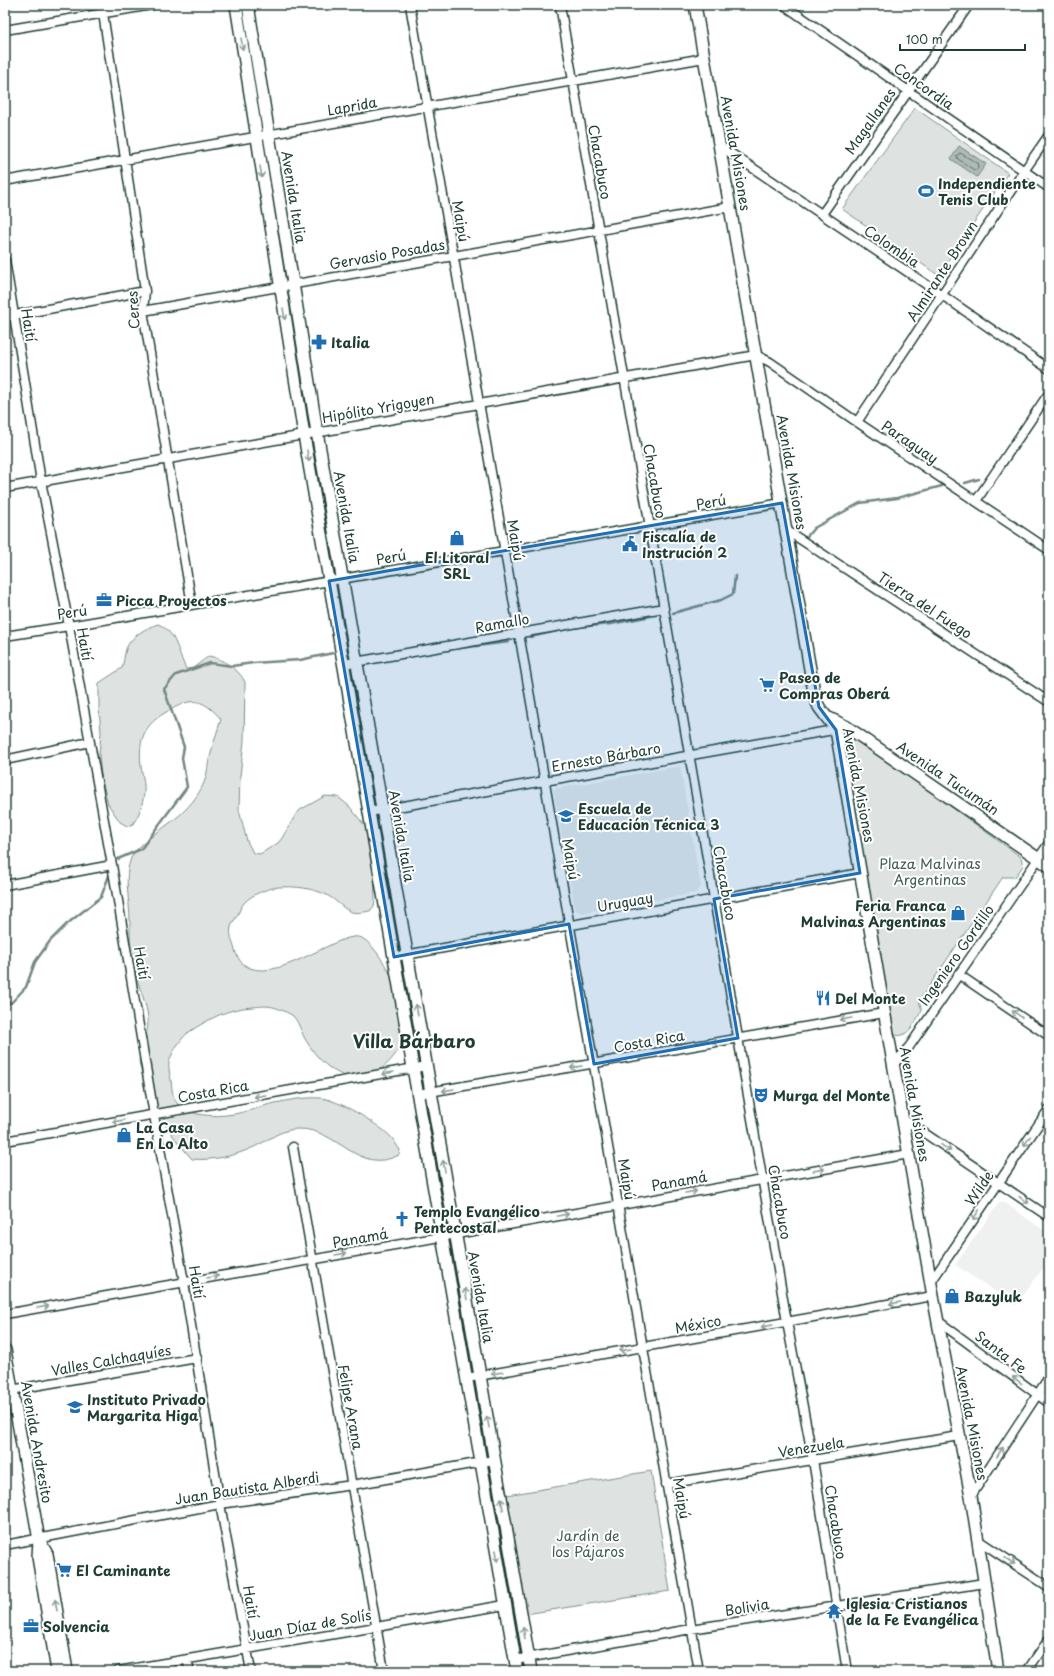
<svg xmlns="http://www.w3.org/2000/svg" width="1054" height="1676" font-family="'Playpen Sans',sans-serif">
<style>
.built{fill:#eef1f0}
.green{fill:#dee3e2;stroke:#7e908b}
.water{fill:#afbab7;stroke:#758883}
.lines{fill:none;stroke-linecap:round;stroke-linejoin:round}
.shore{stroke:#596f68;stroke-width:1}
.stream{stroke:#758883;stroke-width:2.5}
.street-casing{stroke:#1f3d34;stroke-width:11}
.secondary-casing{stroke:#1f3d34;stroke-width:14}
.street{stroke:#fff;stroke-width:8}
.secondary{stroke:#fff;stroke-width:11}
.oneway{stroke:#8f9e9a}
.marked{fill:#1f6fb2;fill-opacity:0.2;stroke:#1f6fb2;stroke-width:3;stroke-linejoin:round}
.labels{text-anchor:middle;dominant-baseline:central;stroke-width:4;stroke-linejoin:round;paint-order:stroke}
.street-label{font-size:14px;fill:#1f3d34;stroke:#fff}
.poi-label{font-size:14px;font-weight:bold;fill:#1f3d34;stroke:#fff;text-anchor:start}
.park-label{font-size:14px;fill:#455e57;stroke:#fff}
.district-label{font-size:18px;font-weight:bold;fill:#1f3d34;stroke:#fff}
</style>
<rect width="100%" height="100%" fill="#fff"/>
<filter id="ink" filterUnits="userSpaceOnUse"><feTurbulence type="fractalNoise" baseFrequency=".025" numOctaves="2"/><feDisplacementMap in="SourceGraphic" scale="8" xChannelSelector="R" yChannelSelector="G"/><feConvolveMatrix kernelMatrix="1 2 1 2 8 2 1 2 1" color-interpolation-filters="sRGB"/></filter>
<g filter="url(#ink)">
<!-- built -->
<path class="built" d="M680 766 701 887 696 893 581 913 575 909 553 789Z
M1004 1202 1049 1234V1260L1016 1305 955 1265 999 1203Z"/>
<!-- green -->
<path class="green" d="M915 108 1008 173 938 275 842 209Z
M158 624C176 631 178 653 186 669L193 668 209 656C221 658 240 670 245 682L244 741 240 776 239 810 247 841 253 853 260 854 278 843 282 838 295 816 300 810 325 796 338 797 349 806 365 826 373 838 375 900 374 906 370 911C364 912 355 914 349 911 341 907 335 899 327 895 312 888 295 886 279 887 268 888 252 894 244 903 241 906 239 912 237 916 235 919 232 923 231 927 229 934 233 943 235 950 238 959 241 964 250 968 283 981 343 928 362 938 376 946 387 969 395 982 405 998 414 1012 407 1032 400 1054 384 1069 365 1081 335 1077 319 1063 304 1037 301 1031 298 1021 293 1016 289 1013 284 1011 279 1009 270 1005 262 1006 253 1007 228 1008 209 1019 189 1032 181 1038 172 1052 169 1062 168 1068 170 1074 171 1080 172 1088 172 1097 177 1103 191 1119 224 1117 243 1112 254 1110 264 1105 275 1103 290 1100 305 1097 320 1098 338 1099 376 1123 389 1135 394 1139 396 1145 400 1150L399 1155C358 1176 338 1128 298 1129 281 1129 269 1140 254 1147 235 1156 212 1161 192 1159 168 1132 153 1110 142 1074 133 1049 149 1040 148 1019 148 1007 138 985 135 972 130 956 130 938 130 921 130 901 123 878 131 858 137 843 172 824 185 810 195 800 205 786 207 772 208 767 208 762 210 757 213 744 217 732 221 719 209 706 199 696 180 705 150 719 137 731 141 766 142 774 145 784 144 793 143 804 139 815 133 824L127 826 120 822 108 804 101 776 99 756 101 732 99 709V683L122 668C124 662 124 655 126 649 130 637 147 627 158 624Z
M858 740 1021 857 1023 866 1015 877H1003L919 1001 922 1010C915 1021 909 1039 894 1035L845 751 848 742Z
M651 1471 670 1591 526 1614 507 1495Z"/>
<!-- water -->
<path class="water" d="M959 146 986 164 977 177 951 159Z"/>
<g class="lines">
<!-- shore -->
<path class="shore" d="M960 153 979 164 977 170H974L958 159 957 157Z"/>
<!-- stream -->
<path class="stream" d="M999 474 1006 464
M965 483 979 479
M804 540 814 528 860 503 897 498 942 486
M673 613 721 600 733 594 735 576
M576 627 611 624 656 615
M530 637 571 628
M460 648 509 642
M118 859 141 849 187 787 182 758 184 747 164 689 176 675 210 663 232 666 253 663 300 660 333 653
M5 1002 11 1003 26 987 35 962 50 941 67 924 101 897 110 873"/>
<defs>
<path id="street" d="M410 5 699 1671
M560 5 787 1322 813 1460 847 1671
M784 5 1049 188
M103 13 145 291 143 311 192 605
M5 30 152 5
M720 146 942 295 1049 369
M5 182 10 180 704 58
M822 214 969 5
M5 260 41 481 69 626 112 865 154 1115 184 1282 220 1504 251 1671
M143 311 730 207
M5 317 145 291
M857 422 1024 171 1049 135
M5 488 756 355 770 362 857 422 1049 550
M976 501 1049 393
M786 530 1049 702
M5 636 69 626 782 503
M344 664 664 608
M5 760 90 742
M369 812 839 729
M5 885 112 865
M394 957 860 873
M958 974 1049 1036
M893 1065 909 1047 1049 843
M418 1094 884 1013
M902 1118 1049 1217
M5 1141 426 1066
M293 1147 384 1671
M931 1282 1049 1109
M5 1314 909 1154
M938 1321 1049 1403
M467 1378 933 1296
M5 1391 197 1358
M666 1484 959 1436
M971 1496 1049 1377
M978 1540 1049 1587
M5 1545 220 1504 352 1485 494 1460
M187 1660 190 1671
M515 1660 691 1629 984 1583
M118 1671 505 1605
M1027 1671 1049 1639"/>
<path id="secondary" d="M236 5 304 435 517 1671
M248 5 317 432 531 1671
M695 5 815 698 819 707 836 730 933 1296 971 1496 998 1671
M829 718 847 727 1049 866
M5 1350 39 1540 38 1557 57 1671
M39 1540 47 1554 67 1671"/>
</defs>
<!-- street casing -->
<use href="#street" class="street-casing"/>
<!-- secondary casing -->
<use href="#secondary" class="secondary-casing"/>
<!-- street -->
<use href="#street" class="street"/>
<!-- secondary -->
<use href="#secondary" class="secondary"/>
</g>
<!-- one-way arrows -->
<defs><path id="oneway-shaft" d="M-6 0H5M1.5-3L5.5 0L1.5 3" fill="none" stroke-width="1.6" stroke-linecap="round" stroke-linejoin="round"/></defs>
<g class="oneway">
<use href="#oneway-shaft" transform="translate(242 44) rotate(81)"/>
<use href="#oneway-shaft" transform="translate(261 172) rotate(81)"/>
<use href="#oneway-shaft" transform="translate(284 314) rotate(81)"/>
<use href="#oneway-shaft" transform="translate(308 456) rotate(80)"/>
<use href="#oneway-shaft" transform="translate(417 1010) rotate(-100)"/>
<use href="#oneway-shaft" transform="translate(1017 1014) rotate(-146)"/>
<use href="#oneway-shaft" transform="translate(846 1019) rotate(170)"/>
<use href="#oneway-shaft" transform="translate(718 1042) rotate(170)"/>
<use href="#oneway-shaft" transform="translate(576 1067) rotate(170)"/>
<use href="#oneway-shaft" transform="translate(388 1073) rotate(170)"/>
<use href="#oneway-shaft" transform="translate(448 1090) rotate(170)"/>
<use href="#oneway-shaft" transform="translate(260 1096) rotate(170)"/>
<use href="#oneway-shaft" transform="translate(118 1121) rotate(170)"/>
<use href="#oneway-shaft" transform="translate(1027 1141) rotate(125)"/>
<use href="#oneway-shaft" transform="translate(946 1148) rotate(34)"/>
<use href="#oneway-shaft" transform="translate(444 1166) rotate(-100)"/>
<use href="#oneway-shaft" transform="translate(819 1170) rotate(-10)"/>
<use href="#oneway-shaft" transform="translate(691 1192) rotate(-10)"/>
<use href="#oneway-shaft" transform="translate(1024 1200) rotate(34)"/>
<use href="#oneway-shaft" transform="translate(563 1215) rotate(-10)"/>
<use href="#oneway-shaft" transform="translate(976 1215) rotate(124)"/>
<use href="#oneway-shaft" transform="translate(341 1254) rotate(-10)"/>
<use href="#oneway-shaft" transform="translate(213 1277) rotate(-10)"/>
<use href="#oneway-shaft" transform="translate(466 1294) rotate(-100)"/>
<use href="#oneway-shaft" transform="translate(895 1303) rotate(170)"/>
<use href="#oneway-shaft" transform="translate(43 1307) rotate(-10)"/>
<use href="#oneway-shaft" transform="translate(767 1326) rotate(170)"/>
<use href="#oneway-shaft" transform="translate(625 1350) rotate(170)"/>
<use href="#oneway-shaft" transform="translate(497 1373) rotate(170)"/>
<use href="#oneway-shaft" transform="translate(1017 1380) rotate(-143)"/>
<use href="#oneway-shaft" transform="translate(488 1422) rotate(-100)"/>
<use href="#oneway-shaft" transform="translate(1000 1452) rotate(-57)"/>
<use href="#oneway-shaft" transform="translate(502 1504) rotate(-100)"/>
<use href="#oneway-shaft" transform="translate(497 1556) rotate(80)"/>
<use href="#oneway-shaft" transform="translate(1010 1561) rotate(33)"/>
<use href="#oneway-shaft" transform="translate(56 1605) rotate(-100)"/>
<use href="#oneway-shaft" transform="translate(524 1633) rotate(-100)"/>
</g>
</g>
<!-- marked area -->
<path class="marked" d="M782 503 819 707 836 730 860 873 714 899 738 1038 594 1064 569 924 394 957 329 581Z"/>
<!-- icons -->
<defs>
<symbol id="stadium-bare" viewBox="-9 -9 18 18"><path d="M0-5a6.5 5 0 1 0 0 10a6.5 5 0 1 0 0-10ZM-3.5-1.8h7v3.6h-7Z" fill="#1f6fb2" stroke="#fff" stroke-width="2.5" paint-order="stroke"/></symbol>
<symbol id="pharmacy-bare" viewBox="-9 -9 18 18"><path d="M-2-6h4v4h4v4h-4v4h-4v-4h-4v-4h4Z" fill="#1f6fb2" stroke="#fff" stroke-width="2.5" paint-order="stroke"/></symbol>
<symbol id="shop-bare" viewBox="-9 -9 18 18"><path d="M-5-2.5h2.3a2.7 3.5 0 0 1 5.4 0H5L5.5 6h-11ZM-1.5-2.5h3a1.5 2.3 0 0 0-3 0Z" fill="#1f6fb2" stroke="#fff" stroke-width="2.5" paint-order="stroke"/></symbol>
<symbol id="civic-bare" viewBox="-9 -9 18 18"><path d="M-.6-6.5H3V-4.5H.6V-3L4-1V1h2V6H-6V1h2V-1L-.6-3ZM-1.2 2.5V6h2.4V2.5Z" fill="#1f6fb2" stroke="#fff" stroke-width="2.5" paint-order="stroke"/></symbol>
<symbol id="office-bare" viewBox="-9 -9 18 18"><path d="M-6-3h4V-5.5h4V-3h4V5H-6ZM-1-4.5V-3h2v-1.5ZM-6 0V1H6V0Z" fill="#1f6fb2" stroke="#fff" stroke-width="2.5" paint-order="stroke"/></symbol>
<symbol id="supermarket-bare" viewBox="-9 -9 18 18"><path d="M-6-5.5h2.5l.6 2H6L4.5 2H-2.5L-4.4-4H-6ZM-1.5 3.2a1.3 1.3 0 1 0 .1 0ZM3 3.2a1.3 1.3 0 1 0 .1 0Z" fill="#1f6fb2" stroke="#fff" stroke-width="2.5" paint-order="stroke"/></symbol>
<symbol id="school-bare" viewBox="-9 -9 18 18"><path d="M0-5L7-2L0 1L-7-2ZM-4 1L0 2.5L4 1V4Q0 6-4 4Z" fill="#1f6fb2" stroke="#fff" stroke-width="2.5" paint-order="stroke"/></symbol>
<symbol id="restaurant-bare" viewBox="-9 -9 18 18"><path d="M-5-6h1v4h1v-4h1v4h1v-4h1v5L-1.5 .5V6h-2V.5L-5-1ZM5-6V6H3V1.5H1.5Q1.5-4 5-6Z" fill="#1f6fb2" stroke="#fff" stroke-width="2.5" paint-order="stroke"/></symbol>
<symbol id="theatre-bare" viewBox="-9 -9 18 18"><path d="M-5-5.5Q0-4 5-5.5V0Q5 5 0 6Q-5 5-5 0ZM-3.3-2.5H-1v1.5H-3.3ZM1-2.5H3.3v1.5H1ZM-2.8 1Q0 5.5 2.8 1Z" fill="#1f6fb2" stroke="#fff" stroke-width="2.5" paint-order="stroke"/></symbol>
<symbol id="church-bare" viewBox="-9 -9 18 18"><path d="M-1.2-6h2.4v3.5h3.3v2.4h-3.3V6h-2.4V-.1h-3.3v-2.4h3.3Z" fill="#1f6fb2" stroke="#fff" stroke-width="2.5" paint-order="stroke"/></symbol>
<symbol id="temple-bare" viewBox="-9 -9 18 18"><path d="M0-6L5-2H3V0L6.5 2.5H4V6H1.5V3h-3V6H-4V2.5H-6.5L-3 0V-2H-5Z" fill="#1f6fb2" stroke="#fff" stroke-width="2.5" paint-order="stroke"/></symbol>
</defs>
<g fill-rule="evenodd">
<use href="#stadium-bare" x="915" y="180" width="22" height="22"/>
<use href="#pharmacy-bare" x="308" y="331" width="22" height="22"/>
<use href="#shop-bare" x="446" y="527" width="22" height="22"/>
<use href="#civic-bare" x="619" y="533" width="22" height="22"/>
<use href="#office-bare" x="93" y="589" width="22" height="22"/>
<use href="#supermarket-bare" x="756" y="674" width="22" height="22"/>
<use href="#school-bare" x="555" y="805" width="22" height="22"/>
<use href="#shop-bare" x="947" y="902" width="22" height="22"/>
<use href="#restaurant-bare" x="812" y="987" width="22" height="22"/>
<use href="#theatre-bare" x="750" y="1084" width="22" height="22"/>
<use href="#shop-bare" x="113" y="1124" width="22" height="22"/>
<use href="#church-bare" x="391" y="1208" width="22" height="22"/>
<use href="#shop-bare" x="941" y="1285" width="22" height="22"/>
<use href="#school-bare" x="64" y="1396" width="22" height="22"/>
<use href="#supermarket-bare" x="53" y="1559" width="22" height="22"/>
<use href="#temple-bare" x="823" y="1600" width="22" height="22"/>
<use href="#office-bare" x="20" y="1615" width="22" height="22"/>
</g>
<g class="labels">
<!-- street labels -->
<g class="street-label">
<text transform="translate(924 86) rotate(35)">Concordia</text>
<text transform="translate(352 106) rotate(-10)">Laprida</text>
<text transform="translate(870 121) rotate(-55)">Magallanes</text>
<text transform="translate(736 153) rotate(80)">Avenida Misiones</text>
<text transform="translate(600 162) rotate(80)">Chacabuco</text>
<text transform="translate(294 197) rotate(81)">Avenida Italia</text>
<text transform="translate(461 221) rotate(80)">Maipú</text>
<text transform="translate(892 246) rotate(34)">Colombia</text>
<text transform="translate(387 254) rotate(-10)">Gervasio Posadas</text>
<text transform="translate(942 271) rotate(-57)">Almirante Brown</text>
<text transform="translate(133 310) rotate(-93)">Ceres</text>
<text transform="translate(29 325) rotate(81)">Haití</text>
<text transform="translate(378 408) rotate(-10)">Hipólito Yrigoyen</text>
<text transform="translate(910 442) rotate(34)">Paraguay</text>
<text transform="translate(792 472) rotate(80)">Avenida Misiones</text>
<text transform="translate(655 481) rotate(80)">Chacabuco</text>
<text transform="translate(711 502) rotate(-10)">Perú</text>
<text transform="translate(347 517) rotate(80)">Avenida Italia</text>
<text transform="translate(516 540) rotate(80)">Maipú</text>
<text transform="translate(391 557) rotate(-10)">Perú</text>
<text transform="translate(925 605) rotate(33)">Tierra del Fuego</text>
<text transform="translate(72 612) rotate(-9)">Perú</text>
<text transform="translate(502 623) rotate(-10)">Ramallo</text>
<text transform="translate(85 644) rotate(80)">Haití</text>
<text transform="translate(606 757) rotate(-10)">Ernesto Bárbaro</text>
<text transform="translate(948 778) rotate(34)">Avenida Tucumán</text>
<text transform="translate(859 785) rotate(79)">Avenida Misiones</text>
<text transform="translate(402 836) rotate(80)">Avenida Italia</text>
<text transform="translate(571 859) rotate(80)">Maipú</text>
<text transform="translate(725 883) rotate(80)">Chacabuco</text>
<text transform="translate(625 902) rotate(-10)">Uruguay</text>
<text transform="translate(956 955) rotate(-55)">Ingeniero Gordillo</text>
<text transform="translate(142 963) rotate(80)">Haití</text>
<text transform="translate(649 1041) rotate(-10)">Costa Rica</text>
<text transform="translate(213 1091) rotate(-10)">Costa Rica</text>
<text transform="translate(915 1104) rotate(80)">Avenida Misiones</text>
<text transform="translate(627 1179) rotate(80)">Maipú</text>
<text transform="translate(679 1181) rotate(-10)">Panamá</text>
<text transform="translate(979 1188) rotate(-56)">Wilde</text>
<text transform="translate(780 1202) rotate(80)">Chacabuco</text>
<text transform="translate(360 1238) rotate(-10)">Panamá</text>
<text transform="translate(197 1282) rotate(80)">Haití</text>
<text transform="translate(481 1297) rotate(80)">Avenida Italia</text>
<text transform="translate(698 1324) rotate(-10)">México</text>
<text transform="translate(1001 1352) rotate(37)">Santa Fe</text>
<text transform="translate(111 1360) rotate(-10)">Valles Calchaquíes</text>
<text transform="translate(351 1407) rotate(80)">Felipe Arana</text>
<text transform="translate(972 1423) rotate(79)">Avenida Misiones</text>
<text transform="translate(37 1442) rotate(80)">Avenida Andresito</text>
<text transform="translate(811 1447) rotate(-9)">Venezuela</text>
<text transform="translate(247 1488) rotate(-9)">Juan Bautista Alberdi</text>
<text transform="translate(682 1498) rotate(80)">Maipú</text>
<text transform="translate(836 1522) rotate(81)">Chacabuco</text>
<text transform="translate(251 1602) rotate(80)">Haití</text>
<text transform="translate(747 1607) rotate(-9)">Bolivia</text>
<text transform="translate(310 1625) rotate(-10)">Juan Díaz de Solís</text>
</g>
<!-- poi labels -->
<g class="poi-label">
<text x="938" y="183">Independiente<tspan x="938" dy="16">Tenis Club</tspan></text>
<text x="331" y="342">Italia</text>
<text x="642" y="536">Fiscalía de<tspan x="642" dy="16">Instrución 2</tspan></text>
<text x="457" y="557" text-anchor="middle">El Litoral<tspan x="457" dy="16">SRL</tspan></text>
<text x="116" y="600">Picca Proyectos</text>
<text x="779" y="677">Paseo de<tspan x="779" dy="16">Compras Oberá</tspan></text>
<text x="578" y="808">Escuela de<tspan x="578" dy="16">Educación Técnica 3</tspan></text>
<text x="946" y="905" text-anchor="end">Feria Franca<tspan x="946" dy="16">Malvinas Argentinas</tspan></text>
<text x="835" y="998">Del Monte</text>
<text x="773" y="1095">Murga del Monte</text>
<text x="136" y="1127">La Casa<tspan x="136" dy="16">En Lo Alto</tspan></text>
<text x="414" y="1211">Templo Evangélico<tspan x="414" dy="16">Pentecostal</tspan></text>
<text x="964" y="1296">Bazyluk</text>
<text x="87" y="1399">Instituto Privado<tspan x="87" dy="16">Margarita Higa</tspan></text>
<text x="76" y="1570">El Caminante</text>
<text x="846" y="1603">Iglesia Cristianos<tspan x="846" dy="16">de la Fe Evangélica</tspan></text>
<text x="43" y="1626">Solvencia</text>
</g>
<!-- park labels -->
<g class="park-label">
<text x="930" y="863">Plaza Malvinas<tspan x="930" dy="16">Argentinas</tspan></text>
<text x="588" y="1535">Jardín de<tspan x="588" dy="16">los Pájaros</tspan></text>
</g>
<!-- district labels -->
<g class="district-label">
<text x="414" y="1040">Villa Bárbaro</text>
</g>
</g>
<!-- margin -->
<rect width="1054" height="1676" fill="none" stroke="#fff" stroke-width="20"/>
<rect x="10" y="10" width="1034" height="1656" fill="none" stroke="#1f3d34" stroke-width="1.5" filter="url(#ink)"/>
<!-- scale -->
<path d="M900 44v6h125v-6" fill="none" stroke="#1f3d34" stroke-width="2"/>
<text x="906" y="44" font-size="12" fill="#1f3d34" stroke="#ffffff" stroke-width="3" paint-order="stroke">100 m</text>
</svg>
